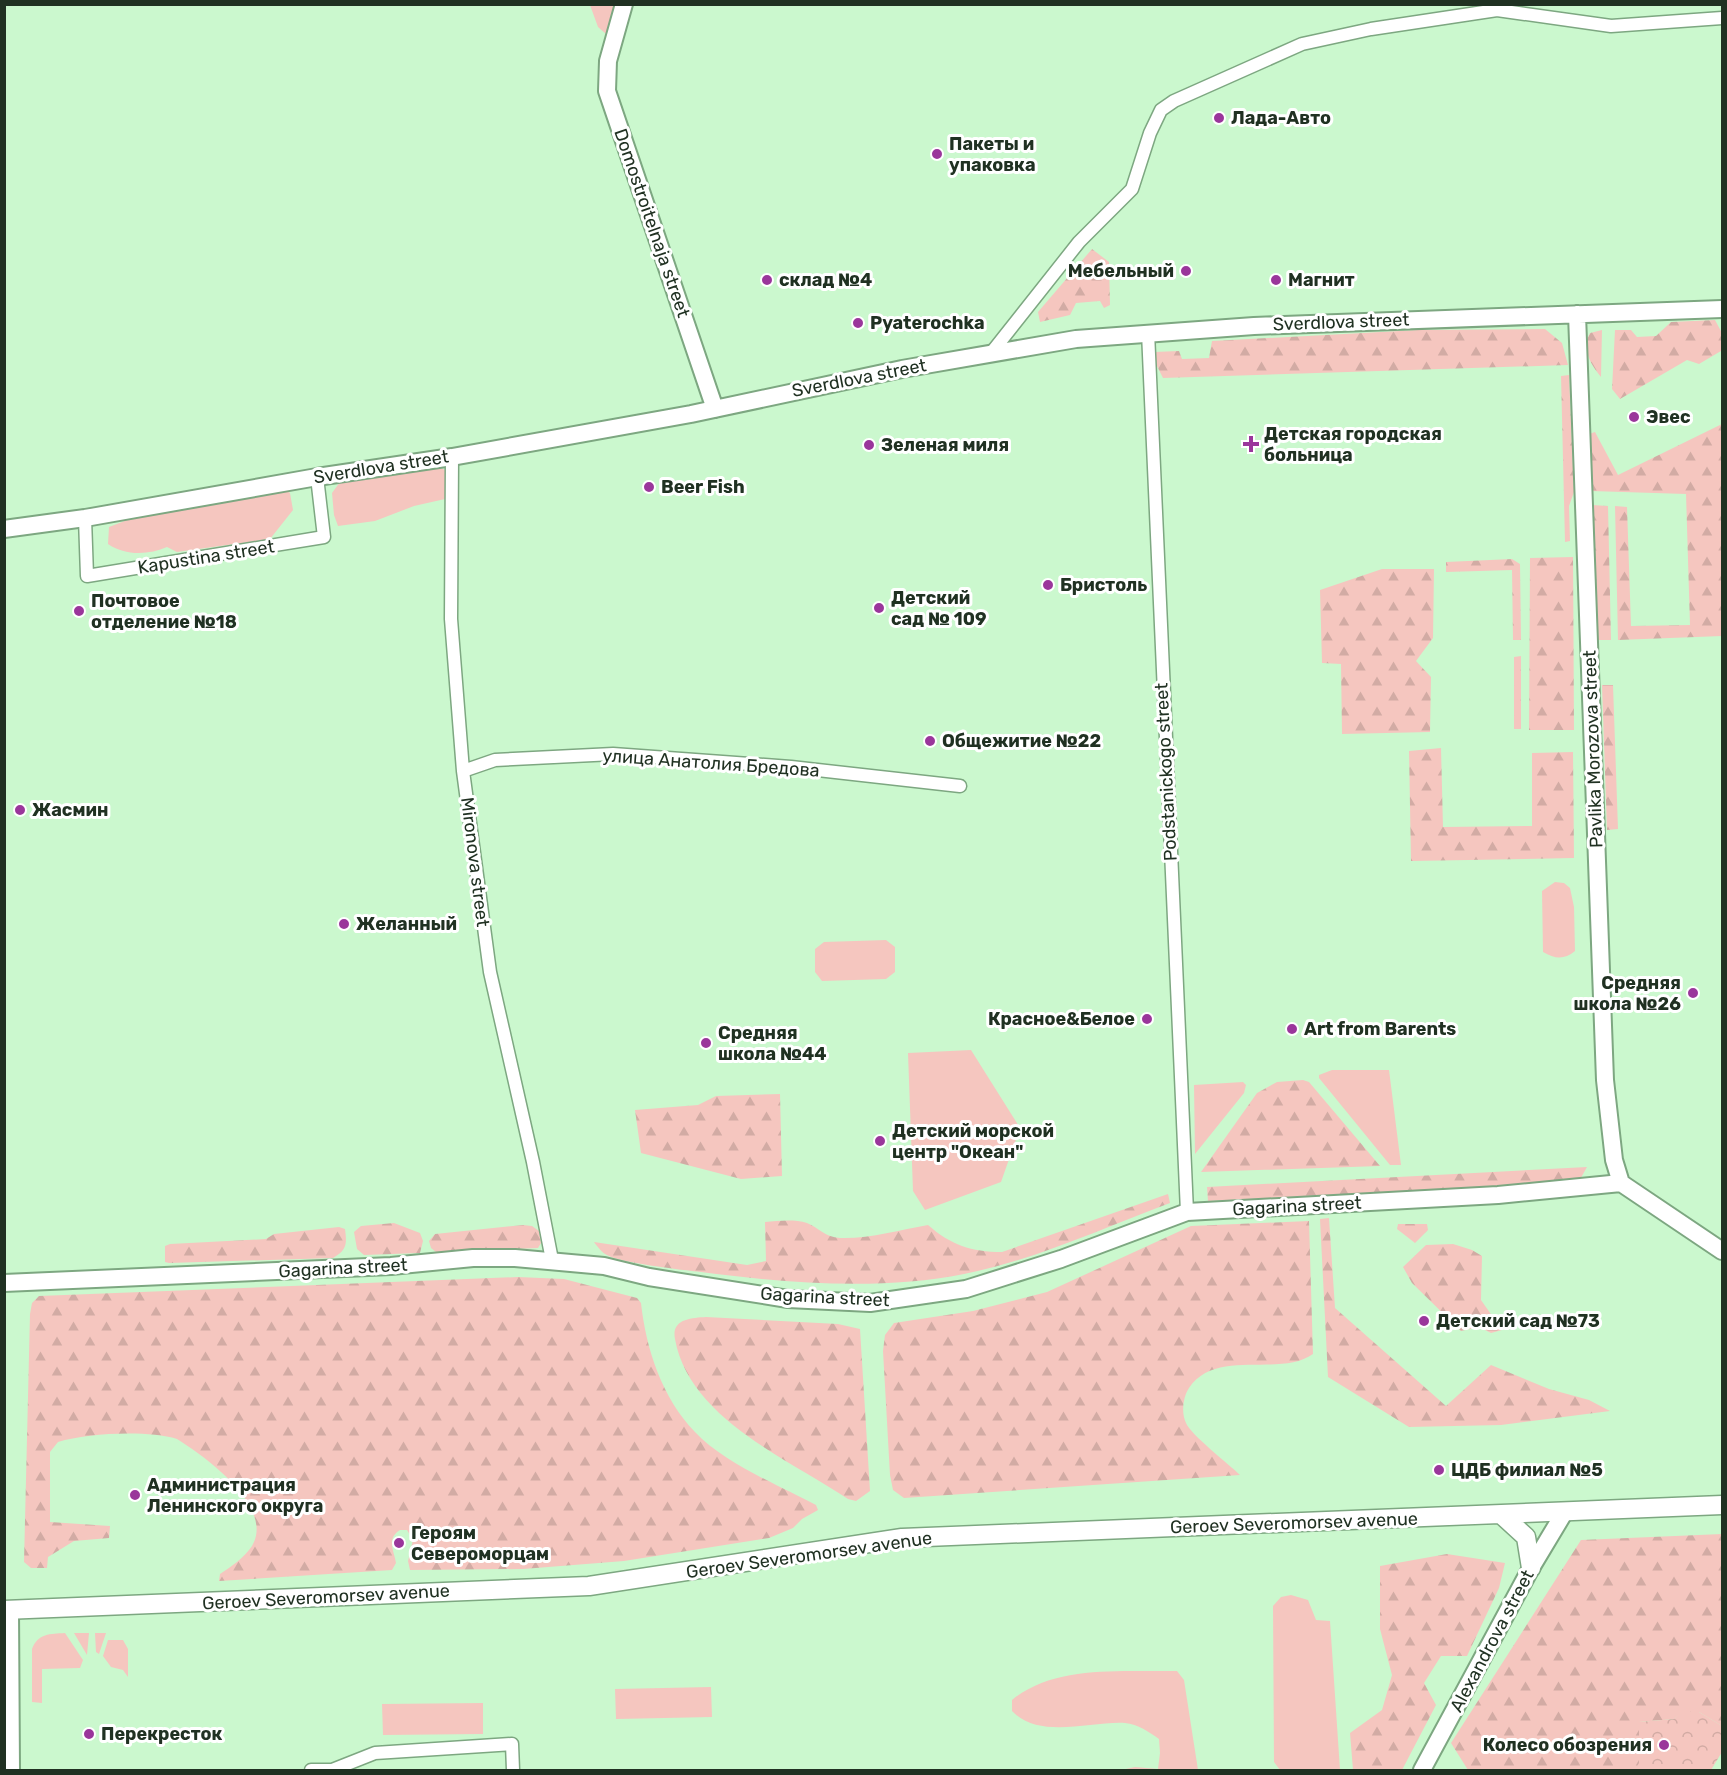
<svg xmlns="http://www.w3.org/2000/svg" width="1727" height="1775" font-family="Rubik,sans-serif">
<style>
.grass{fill:#f5c6bf}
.forest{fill:url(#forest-firs)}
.park{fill:url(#park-crowns)}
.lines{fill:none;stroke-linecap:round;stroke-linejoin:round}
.street-casing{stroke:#7da781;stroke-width:15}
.secondary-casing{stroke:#7da781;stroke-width:20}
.primary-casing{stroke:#7da781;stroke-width:21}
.street{stroke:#fff;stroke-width:12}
.secondary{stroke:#fff;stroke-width:16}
.primary{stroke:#fff;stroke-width:18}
.poi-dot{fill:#9a369b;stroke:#fff;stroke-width:2}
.labels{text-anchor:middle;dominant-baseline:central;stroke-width:6;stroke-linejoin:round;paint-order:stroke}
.poi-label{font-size:18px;font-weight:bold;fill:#203122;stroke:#fff;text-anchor:start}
.street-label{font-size:18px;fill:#203122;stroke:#fff}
</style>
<defs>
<pattern id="forest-firs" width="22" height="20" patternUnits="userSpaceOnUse" patternTransform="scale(1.5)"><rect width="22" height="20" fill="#f5c6bf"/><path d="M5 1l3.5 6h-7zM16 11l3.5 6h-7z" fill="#d2aba4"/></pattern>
<pattern id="park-crowns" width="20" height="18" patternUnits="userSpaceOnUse" patternTransform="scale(1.5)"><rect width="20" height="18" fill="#f5c6bf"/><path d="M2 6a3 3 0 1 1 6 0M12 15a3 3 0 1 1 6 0" fill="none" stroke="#d2aba4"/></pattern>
</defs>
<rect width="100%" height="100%" fill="#cbf8ce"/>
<!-- grass -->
<path class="grass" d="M590 5H616L606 34 598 27Z
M429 465 446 470 448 489 445 499 414 506 375 521 338 526 334 515 332 493 340 482Z
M286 490 290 493 293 510 270 539 177 552 167 547C149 555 125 556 108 544L109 527 135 517Z
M1555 882 1564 883 1570 888 1574 907 1575 951C1564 960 1555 959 1543 952L1542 891Z
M886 940 895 947V972L886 979 822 981 815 972V949L824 942Z
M971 1050 1020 1128 1001 1182 925 1210 913 1191 908 1053Z
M1332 1070H1389L1401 1165H1390L1319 1078V1075Z
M1243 1082 1246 1085 1244 1093 1195 1154 1194 1085Z
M1291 1595 1308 1600 1316 1620 1330 1621 1340 1770H1280L1274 1762 1273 1606 1281 1597Z
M65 1633 83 1660 80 1668 42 1669V1703L32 1702V1649C38 1633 50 1634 65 1633Z
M74 1633H89L87 1655Z
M95 1633H106L99 1654 96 1652Z
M108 1640H123L128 1649V1677L123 1670 111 1667 103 1656Z
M1177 1671 1184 1680 1198 1770H1121L1135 1767 1158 1769 1160 1753 1159 1739C1149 1732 1138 1724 1125 1723 1091 1721 1039 1740 1012 1711V1700C1055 1664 1124 1672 1177 1671Z
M711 1687 712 1717 616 1719 615 1689Z
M483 1703V1734L383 1735 382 1704Z"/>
<!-- forest -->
<path class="forest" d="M1092 249 1109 262 1110 305 1104 308 1100 301 1076 303 1070 315 1040 322 1038 312Z
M1715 320 1722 333 1721 351 1699 364 1687 360 1620 399 1612 389 1615 330H1631L1637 337 1656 336 1671 322Z
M1545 329 1562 343 1568 365 1163 378 1152 356 1154 352 1179 351 1182 359 1209 358 1212 341 1418 330Z
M1602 330 1601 377C1591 365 1581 349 1590 333Z
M1569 375 1574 492 1569 506 1570 541 1565 542 1561 376Z
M1722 424V636L1618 640 1615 506 1627 507 1631 626 1690 625 1686 494 1591 491 1589 434 1595 432 1618 475Z
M1592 505 1608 506 1611 640H1598Z
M1573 557 1574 730H1529L1530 558Z
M1512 559 1520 564 1521 640H1513L1512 570 1446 572V562Z
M1382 569H1434L1433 638 1416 661 1431 677 1430 732 1342 734 1341 664 1322 663 1320 590Z
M1521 656V729H1514V657Z
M1602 685H1613L1618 829 1607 830Z
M1441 748 1443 827 1532 826V753L1573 752 1574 858 1411 861 1409 751Z
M1303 1080 1309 1082 1380 1166 1201 1172 1257 1093 1277 1082Z
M780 1094 782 1176 741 1179 641 1153 635 1110 698 1105 716 1096Z
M1587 1167 1578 1183 1208 1201 1207 1187Z
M1168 1194 1170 1203C1103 1228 1035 1260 964 1274 881 1291 784 1283 701 1272 683 1270 620 1263 607 1255 602 1253 597 1246 594 1242L747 1265 766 1261 765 1222C778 1221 794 1219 807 1223 819 1228 825 1237 840 1238 869 1239 899 1230 928 1225 951 1245 971 1252 1002 1252Z
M1329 1218 1335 1308 1446 1406 1491 1365 1549 1389 1589 1400 1610 1411 1501 1425 1409 1427 1328 1377 1320 1219Z
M1309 1221 1313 1354C1280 1378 1216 1347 1189 1388 1183 1397 1181 1413 1186 1423 1191 1435 1229 1464 1240 1475L904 1498 893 1490 890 1475 883 1351 885 1335 894 1323 973 1311 1047 1292 1191 1226Z
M394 1223 420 1233 423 1241 420 1253 364 1255 357 1249 354 1232 361 1226Z
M1398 1224H1427L1428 1230 1415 1243 1397 1229Z
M523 1225 532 1226 539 1231 541 1243 538 1248 436 1252 431 1248 429 1241 435 1234Z
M339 1227 345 1229C347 1244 347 1250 333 1258L169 1263 165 1262V1246L170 1244 266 1239 274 1234Z
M1453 1244 1472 1250 1482 1256 1481 1300 1502 1330 1491 1333 1479 1327 1461 1331 1412 1283 1403 1267 1426 1245Z
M518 1277 564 1279 637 1298 641 1303C646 1349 662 1398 695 1432 724 1463 778 1485 816 1505L818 1510 802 1519 793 1528 769 1538 624 1561 523 1569 410 1570 408 1561 413 1540 407 1530H400C386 1539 394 1550 396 1563L392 1570 219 1581 220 1574C232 1566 244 1558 252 1546 275 1507 206 1457 177 1439 147 1430 88 1433 58 1442L50 1452V1522L110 1526 109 1538 74 1541 48 1557 47 1568H31L24 1562 30 1314 32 1303 39 1296Z
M706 1317 838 1324 860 1329 870 1491 856 1501 848 1499C788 1459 689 1418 675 1339 671 1319 691 1318 706 1317Z
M1722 1534V1726L1699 1712H1681L1674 1719 1639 1722 1658 1770H1468L1451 1743 1581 1540Z
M1447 1554 1505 1563 1499 1588 1467 1656H1441L1424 1683 1436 1705 1402 1770H1353L1350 1733 1382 1710 1392 1675 1380 1629V1566Z"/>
<!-- park -->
<path class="park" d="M1680 1712H1699L1722 1726V1752L1711 1770H1635L1639 1763V1722L1674 1719Z"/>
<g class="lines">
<defs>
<path id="street" d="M1148 332 1187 1212
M992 352 1079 242 1132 189 1150 133 1161 110 1174 101 1302 44 1371 29 1497 10 1611 26 1722 18
M452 457 451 619 463 771 490 972 533 1162 552 1260
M85 518 87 576 324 537 317 477
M463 771 495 760 613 754 791 767 960 786
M311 1770H332L375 1753 512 1744 513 1770"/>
<path id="secondary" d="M624 4 608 61 607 91 715 409
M1577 314 1605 1080 1614 1160 1621 1183
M4 529 85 518 317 477 452 457 691 414 902 369 1076 339 1254 326 1722 309
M4 1283 391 1266 473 1258H515L604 1266 649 1277 788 1299 870 1303 966 1289 1061 1259 1187 1212 1498 1195 1621 1183 1722 1251
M10 1610 11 1770
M1422 1770 1531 1568 1564 1513"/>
<path id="primary" d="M1503 1516 1526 1537 1531 1568
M4 1610 589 1586 902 1538 1722 1505"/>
</defs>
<!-- street casing -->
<use href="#street" class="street-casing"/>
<!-- secondary casing -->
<use href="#secondary" class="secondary-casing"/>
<!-- primary casing -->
<use href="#primary" class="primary-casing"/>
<!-- street -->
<use href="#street" class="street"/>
<!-- secondary -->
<use href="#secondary" class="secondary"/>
<!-- primary -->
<use href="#primary" class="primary"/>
</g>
<!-- markers -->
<g class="poi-dot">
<circle cx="1219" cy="118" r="6"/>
<circle cx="937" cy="154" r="6"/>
<circle cx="1186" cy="271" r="6"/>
<circle cx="767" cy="280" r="6"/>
<circle cx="1276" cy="280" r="6"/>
<circle cx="858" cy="323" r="6"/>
<circle cx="1634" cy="417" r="6"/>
<path d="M1248 435h6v6h6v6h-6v6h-6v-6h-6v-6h6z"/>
<circle cx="869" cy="445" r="6"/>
<circle cx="649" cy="487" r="6"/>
<circle cx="1048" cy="585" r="6"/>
<circle cx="879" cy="608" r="6"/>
<circle cx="79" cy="611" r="6"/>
<circle cx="930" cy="741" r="6"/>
<circle cx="20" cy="810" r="6"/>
<circle cx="344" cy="924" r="6"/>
<circle cx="1693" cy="993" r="6"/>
<circle cx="1147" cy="1019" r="6"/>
<circle cx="1292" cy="1029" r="6"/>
<circle cx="706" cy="1043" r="6"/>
<circle cx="880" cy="1141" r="6"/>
<circle cx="1424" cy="1321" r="6"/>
<circle cx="1439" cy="1470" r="6"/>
<circle cx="135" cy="1495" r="6"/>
<circle cx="399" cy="1543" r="6"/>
<circle cx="89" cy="1734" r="6"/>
<circle cx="1664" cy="1745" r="6"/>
</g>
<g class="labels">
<!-- poi labels -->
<g class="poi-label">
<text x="1231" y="118">Лада-Авто</text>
<text x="949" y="144">Пакеты и<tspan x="949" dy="21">упаковка</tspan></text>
<text x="1174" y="271" text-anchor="end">Мебельный</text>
<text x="779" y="280">склад №4</text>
<text x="1288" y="280">Магнит</text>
<text x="870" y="323">Pyaterochka</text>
<text x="1646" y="417">Эвес</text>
<text x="1264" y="434">Детская городская<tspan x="1264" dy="21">больница</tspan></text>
<text x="881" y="445">Зеленая миля</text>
<text x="661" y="487">Beer Fish</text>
<text x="1060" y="585">Бристоль</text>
<text x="891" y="598">Детский<tspan x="891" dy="21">сад № 109</tspan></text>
<text x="91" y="601">Почтовое<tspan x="91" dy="21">отделение №18</tspan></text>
<text x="942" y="741">Общежитие №22</text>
<text x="32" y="810">Жасмин</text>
<text x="356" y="924">Желанный</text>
<text x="1681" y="983" text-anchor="end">Средняя<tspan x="1681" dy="21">школа №26</tspan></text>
<text x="1135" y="1019" text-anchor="end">Красное&amp;Белое</text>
<text x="1304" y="1029">Art from Barents</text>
<text x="718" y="1033">Средняя<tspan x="718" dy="21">школа №44</tspan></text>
<text x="892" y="1131">Детский морской<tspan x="892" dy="21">центр "Океан"</tspan></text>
<text x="1436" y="1321">Детский сад №73</text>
<text x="1451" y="1470">ЦДБ филиал №5</text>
<text x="147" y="1485">Администрация<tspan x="147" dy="21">Ленинского округа</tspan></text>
<text x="411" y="1533">Героям<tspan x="411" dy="21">Cевероморцам</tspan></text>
<text x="101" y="1734">Перекресток</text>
<text x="1652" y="1745" text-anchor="end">Колесо обозрения</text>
</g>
<!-- street labels -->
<g class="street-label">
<text transform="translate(652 223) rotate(71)">Domostroitelnaja street</text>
<text transform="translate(1341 322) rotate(-2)">Sverdlova street</text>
<text transform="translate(859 378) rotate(-11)">Sverdlova street</text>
<text transform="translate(381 467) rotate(-9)">Sverdlova street</text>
<text transform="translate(206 557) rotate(-9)">Kapustina street</text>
<text transform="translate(1593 749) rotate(-92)">Pavlika Morozova street</text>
<text transform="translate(711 763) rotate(4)">улица Анатолия Бредова</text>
<text transform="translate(1166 772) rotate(-93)">Podstanickogo street</text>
<text transform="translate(475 862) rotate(83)">Mironova street</text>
<text transform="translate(1297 1206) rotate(-3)">Gagarina street</text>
<text transform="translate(343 1268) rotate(-3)">Gagarina street</text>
<text transform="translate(825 1297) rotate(3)">Gagarina street</text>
<text transform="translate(1294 1523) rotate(-2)">Geroev Severomorsev avenue</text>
<text transform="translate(809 1555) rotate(-8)">Geroev Severomorsev avenue</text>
<text transform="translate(326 1597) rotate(-3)">Geroev Severomorsev avenue</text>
<text transform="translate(1492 1641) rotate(-62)">Alexandrova street</text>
</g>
</g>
<!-- border -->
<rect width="1727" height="1775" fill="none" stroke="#203122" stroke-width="12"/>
</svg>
